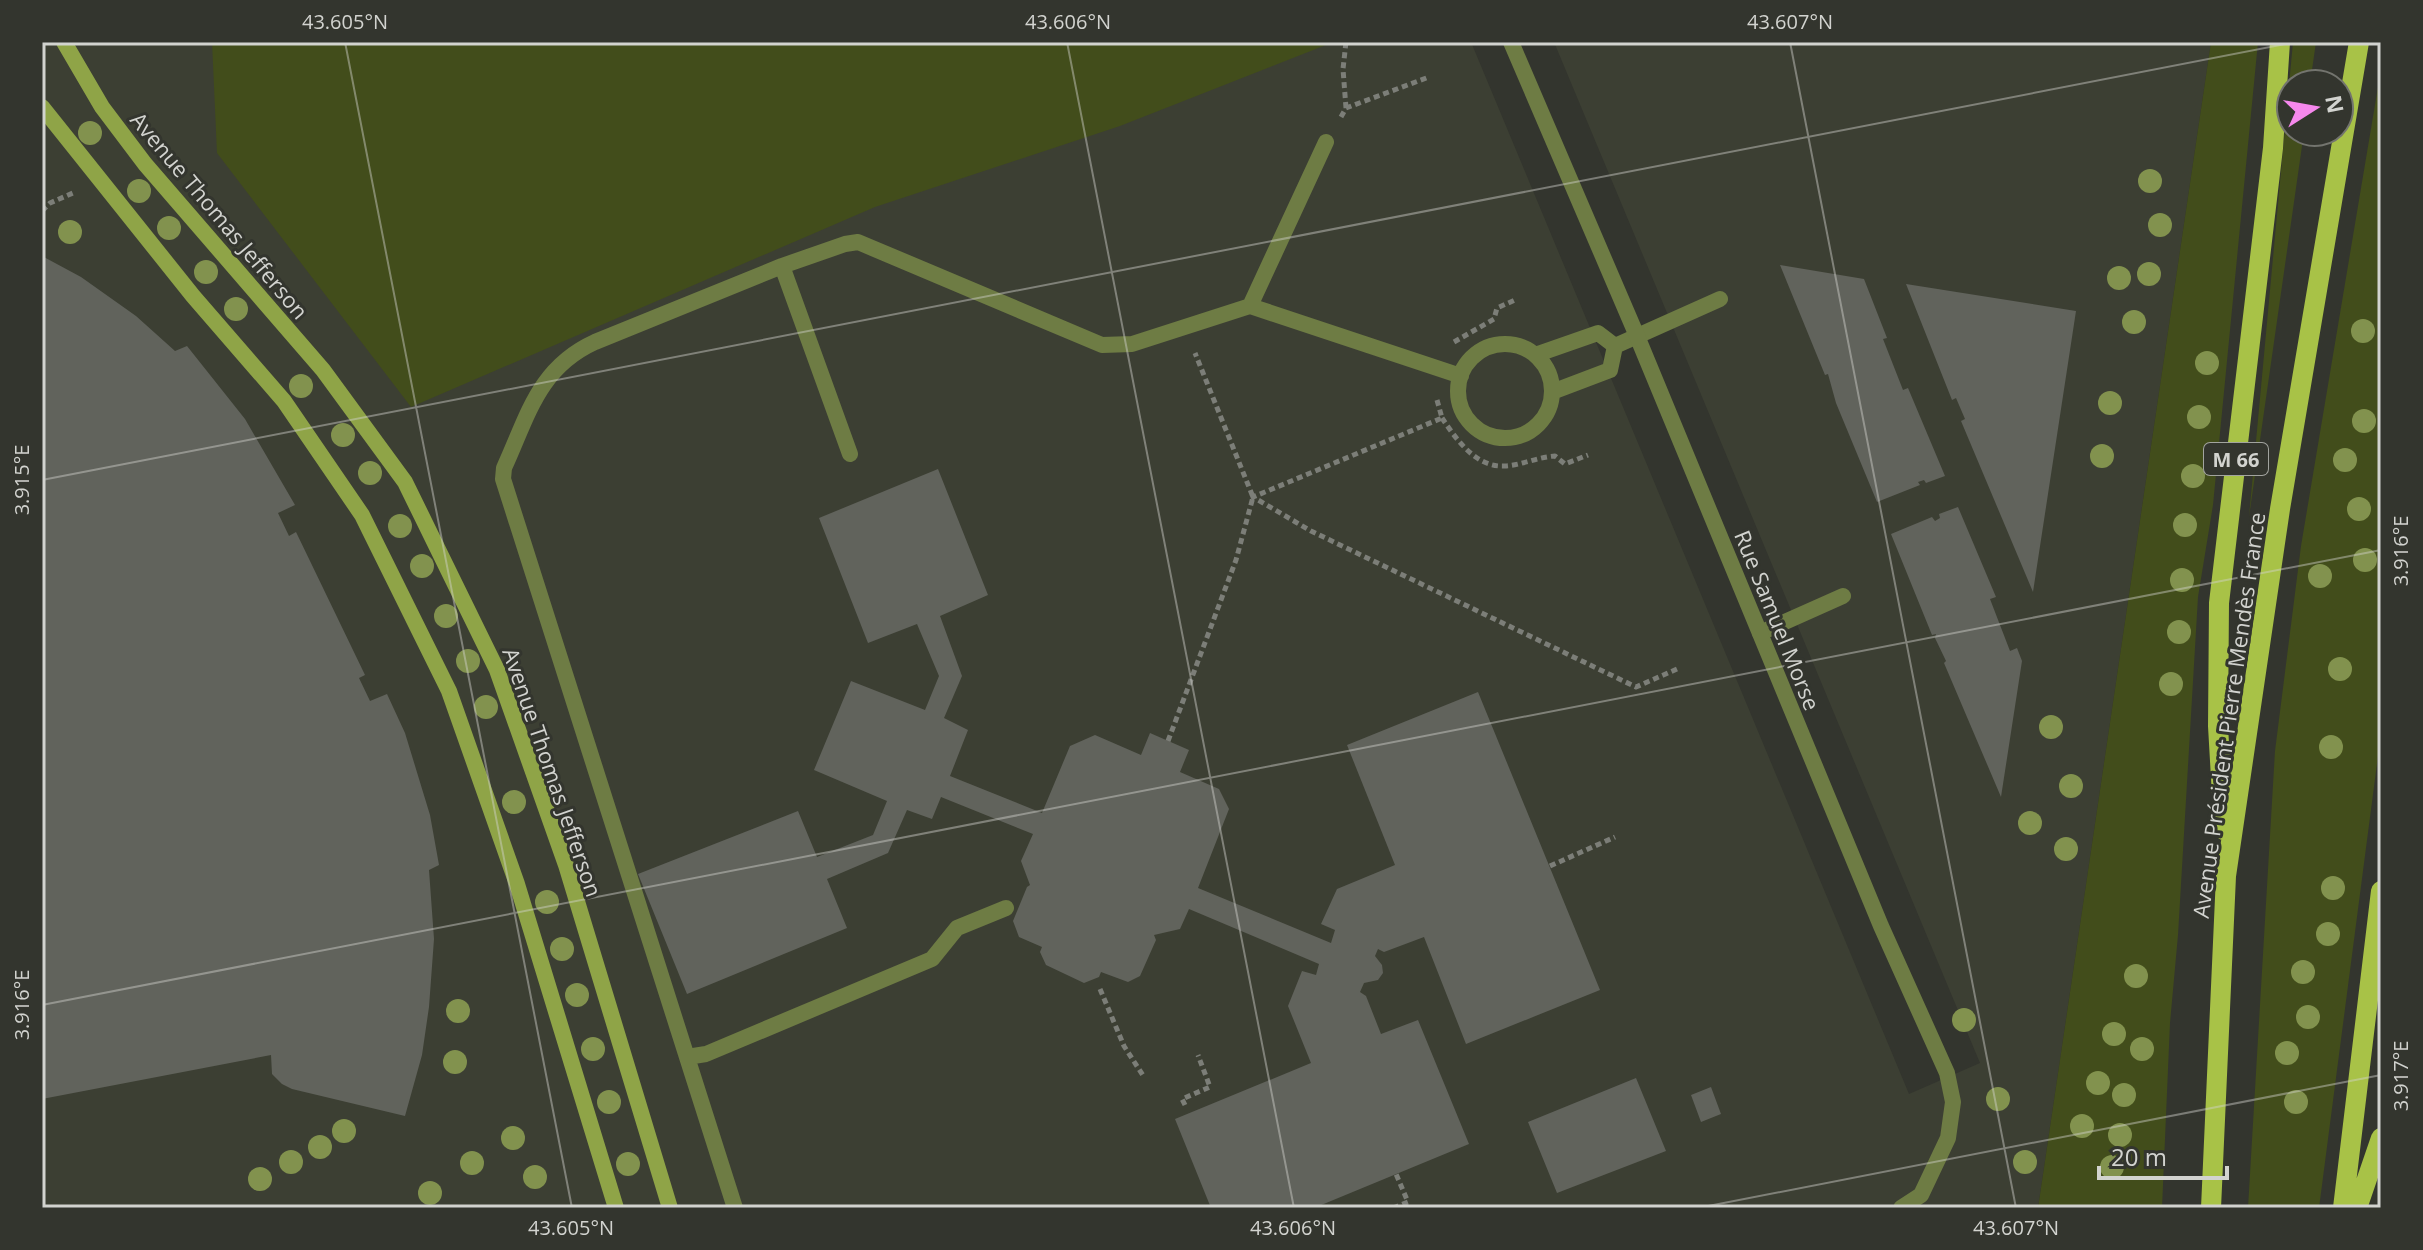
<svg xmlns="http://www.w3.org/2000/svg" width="2423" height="1250" font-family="'Open Sans',sans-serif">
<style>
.built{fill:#3c3f33}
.green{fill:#424d1b}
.building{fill:#61635c}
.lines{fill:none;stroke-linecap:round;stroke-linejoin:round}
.path{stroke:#7c7e78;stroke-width:5;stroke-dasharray:6 4;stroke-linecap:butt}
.lane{stroke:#6e7c44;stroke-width:16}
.street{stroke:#6e7c44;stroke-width:16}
.secondary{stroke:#8fa447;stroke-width:16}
.primary{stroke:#a8c247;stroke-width:20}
.tree{fill:#82924e}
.ticks{fill:none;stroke:#d2d3cf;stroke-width:2;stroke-opacity:0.45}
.labels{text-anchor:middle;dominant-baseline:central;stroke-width:6;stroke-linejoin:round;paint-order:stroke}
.shield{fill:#33352e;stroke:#a2a49f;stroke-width:2}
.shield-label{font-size:20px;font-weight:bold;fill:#d2d3cf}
.street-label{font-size:22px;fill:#d2d3cf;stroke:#33352e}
.neatline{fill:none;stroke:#d2d3cf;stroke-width:3}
.ticks-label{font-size:20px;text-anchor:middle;fill:#d2d3cf}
</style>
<rect width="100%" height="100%" fill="#33352e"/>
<!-- built -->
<path class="built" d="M42 42H1471L1909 1094 1980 1063 1554 42H2211L2038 1208H42Z"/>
<!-- green -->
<path class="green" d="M212 42H1325L1326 45 1120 126 875 207 411 407 217 153Z
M2211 42H2258L2213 505 2198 597 2178 935 2170 1023 2162 1208H2038Z
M2293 42H2316L2310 84H2291V132H2304L2249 517Z
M2381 69V733L2319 1208H2248L2275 751 2301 546Z"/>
<!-- building -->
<path class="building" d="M42 256 81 277 136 316 175 351 187 346 245 419 295 505 278 513 289 536 296 532 365 675 359 678 370 701 387 694 405 733 430 815 439 865 429 870 434 939 429 1007 422 1055 405 1116 292 1089 282 1084 272 1074 271 1055 42 1099Z
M1780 265 1864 279 1887 338 1883 339 1903 390 1908 388 1945 476 1926 483 1924 480 1918 482 1920 485 1877 502 1836 403 1828 374 1825 375Z
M1906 284 2076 311 2033 592 1961 421 1965 419 1956 398 1952 400Z
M938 469 988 595 940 616 962 676 944 718 968 730 950 776 1042 813 1070 746 1095 735 1141 755 1150 733 1189 750 1180 772 1219 789 1229 809 1198 888 1331 943 1335 930 1321 924 1337 889 1395 865 1347 745 1478 692 1600 990 1466 1044 1424 937 1384 952 1378 949 1375 956 1382 965 1383 973 1378 980 1364 983 1360 992 1366 996 1381 1034 1418 1020 1469 1144 1314 1208H1211L1175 1119 1311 1063 1288 1006 1302 971 1316 975 1319 964 1189 909 1180 929 1154 935 1156 940 1140 976 1128 982 1101 972 1099 977 1084 983 1046 965 1040 952 1042 947 1019 937 1013 921 1027 887 1030 885 1021 861 1033 834 941 797 932 819 907 810 888 853 827 879 847 928 687 994 638 874 798 811 817 857 873 835 887 801 814 770 851 681 925 710 939 676 917 624 868 643 819 518Z
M1958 507 1996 597 1990 599 2010 651 2017 648 2022 661 2001 797 1944 663 1946 661 1935 638 1936 634 1932 635 1891 534 1932 517 1935 521 1940 518 1939 514Z
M1636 1078 1666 1151 1557 1193 1528 1122Z
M1711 1087 1721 1114 1701 1122 1691 1095Z"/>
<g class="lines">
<!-- path -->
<path class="path" d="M1346 108 1343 69 1346 42
M1341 117 1346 108 1429 77
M42 211 50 203 73 193
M1454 342 1494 319 1497 308 1515 300
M1437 400 1442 418 1253 497 1311 531 1636 687 1677 669
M1442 418C1456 439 1476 468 1505 466 1522 465 1538 457 1555 456L1565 464 1588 455
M1168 741 1236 560 1253 497 1195 353
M1550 866 1615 837
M1100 989 1124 1046 1144 1077
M1185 1105 1182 1099 1210 1087 1198 1055
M1393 1208 1408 1202 1396 1174"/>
<!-- lane -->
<path class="lane" d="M1250 306 1326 142
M1458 391a47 47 0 1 1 94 0a47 47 0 1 1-94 0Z
M1615 346 1720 299
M1535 355 1598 333 1615 346
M1552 392 1610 370 1615 346
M850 454 782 266 845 244 858 242 1102 345 1132 344 1250 306 1461 376
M1760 633 1843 596
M687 1057 706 1054 932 959 957 928 1006 908
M735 1208 503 479 504 468C528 416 538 368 595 342L782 266"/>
<!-- street -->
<path class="street" d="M1511 42 1637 336 1881 926 1947 1073 1953 1102 1948 1138 1921 1195 1901 1208"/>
<!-- secondary -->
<path class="secondary" d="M64 42 102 107 145 164 323 370 405 482 497 670 566 865 670 1208
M42 107 193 296 284 401 362 515 449 691 517 884 616 1208"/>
<!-- primary -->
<path class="primary" d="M2224 830 2218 726 2219 603 2273 148 2280 42
M2211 1208 2226 876 2280 509 2359 42
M2343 1208 2381 891
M2357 1208 2381 1138"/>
</g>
<!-- trees -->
<g class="tree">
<circle cx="90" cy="133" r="12"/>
<circle cx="2150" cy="181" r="12"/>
<circle cx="139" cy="191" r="12"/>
<circle cx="2160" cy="225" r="12"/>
<circle cx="169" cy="228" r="12"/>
<circle cx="70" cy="232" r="12"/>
<circle cx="206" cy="272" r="12"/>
<circle cx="2149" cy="274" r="12"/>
<circle cx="2119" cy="278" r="12"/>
<circle cx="236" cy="309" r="12"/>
<circle cx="2134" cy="322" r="12"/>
<circle cx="2363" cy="331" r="12"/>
<circle cx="2207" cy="363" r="12"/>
<circle cx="301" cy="386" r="12"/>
<circle cx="2110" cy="403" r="12"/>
<circle cx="2199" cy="417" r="12"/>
<circle cx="2364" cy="421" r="12"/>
<circle cx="343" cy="435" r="12"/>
<circle cx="2102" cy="456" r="12"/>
<circle cx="2345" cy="460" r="12"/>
<circle cx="370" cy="473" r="12"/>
<circle cx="2193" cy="476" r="12"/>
<circle cx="2359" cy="509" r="12"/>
<circle cx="2185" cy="525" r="12"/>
<circle cx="400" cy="526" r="12"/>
<circle cx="2365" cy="560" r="12"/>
<circle cx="422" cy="566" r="12"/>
<circle cx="2320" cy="576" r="12"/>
<circle cx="2182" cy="580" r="12"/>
<circle cx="446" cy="616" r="12"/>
<circle cx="2179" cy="632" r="12"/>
<circle cx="468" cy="661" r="12"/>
<circle cx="2340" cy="669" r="12"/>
<circle cx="2171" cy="684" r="12"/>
<circle cx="486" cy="707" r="12"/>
<circle cx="2051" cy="727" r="12"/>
<circle cx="2331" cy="747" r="12"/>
<circle cx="2071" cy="786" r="12"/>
<circle cx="514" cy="802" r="12"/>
<circle cx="2030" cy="823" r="12"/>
<circle cx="2066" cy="849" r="12"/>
<circle cx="2333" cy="888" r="12"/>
<circle cx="547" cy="902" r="12"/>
<circle cx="2328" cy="934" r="12"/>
<circle cx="562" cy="949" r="12"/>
<circle cx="2303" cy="972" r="12"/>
<circle cx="2136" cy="976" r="12"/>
<circle cx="577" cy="995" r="12"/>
<circle cx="458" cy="1011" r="12"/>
<circle cx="2308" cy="1017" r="12"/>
<circle cx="1964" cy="1020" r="12"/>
<circle cx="2114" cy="1034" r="12"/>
<circle cx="593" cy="1049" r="12"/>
<circle cx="2142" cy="1049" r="12"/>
<circle cx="2287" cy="1053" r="12"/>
<circle cx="455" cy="1062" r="12"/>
<circle cx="2098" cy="1083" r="12"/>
<circle cx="2124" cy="1095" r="12"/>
<circle cx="1998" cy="1099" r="12"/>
<circle cx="609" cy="1102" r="12"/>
<circle cx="2296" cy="1102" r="12"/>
<circle cx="2082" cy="1126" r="12"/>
<circle cx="344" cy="1131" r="12"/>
<circle cx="2120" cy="1135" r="12"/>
<circle cx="513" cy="1138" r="12"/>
<circle cx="320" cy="1147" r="12"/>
<circle cx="291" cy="1162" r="12"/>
<circle cx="2025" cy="1162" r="12"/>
<circle cx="472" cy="1163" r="12"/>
<circle cx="628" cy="1164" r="12"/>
<circle cx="2112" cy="1167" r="12"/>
<circle cx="535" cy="1177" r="12"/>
<circle cx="260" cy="1179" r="12"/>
<circle cx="430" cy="1193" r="12"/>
</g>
<!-- ticks -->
<path class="ticks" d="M345 42 572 1208M1067 42 1294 1208M1790 42 2016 1208M42 480 2296 42M42 1005 2381 550M1698 1208 2381 1075"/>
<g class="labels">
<!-- shield labels -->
<rect class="shield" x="2204" y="443" width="64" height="32" rx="6"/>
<g class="shield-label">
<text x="2236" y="459">M 66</text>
</g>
<!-- street labels -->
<g class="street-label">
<text transform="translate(220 215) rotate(50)">Avenue Thomas Jefferson</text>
<text transform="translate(1778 620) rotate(68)">Rue Samuel Morse</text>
<text transform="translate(2228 715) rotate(-82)">Avenue Président Pierre Mendès France</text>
<text transform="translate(553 772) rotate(71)">Avenue Thomas Jefferson</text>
</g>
</g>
<!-- border -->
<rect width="2423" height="1250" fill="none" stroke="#33352e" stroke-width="88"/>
<!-- north arrow -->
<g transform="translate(2315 108) rotate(79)"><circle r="38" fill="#33352e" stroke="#73746e" stroke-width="2"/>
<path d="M0-6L14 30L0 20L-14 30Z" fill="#f688ed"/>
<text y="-12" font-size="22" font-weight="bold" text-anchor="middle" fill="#d2d3cf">N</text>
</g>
<!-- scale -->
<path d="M2099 1166v12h128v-12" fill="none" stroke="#d2d3cf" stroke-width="4"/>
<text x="2111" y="1166" font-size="24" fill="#d2d3cf" stroke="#33352e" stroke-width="6" paint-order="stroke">20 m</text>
<rect x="44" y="44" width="2335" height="1162" class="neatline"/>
<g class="ticks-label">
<text x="345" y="29">43.605°N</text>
<text x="1068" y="29">43.606°N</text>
<text x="1790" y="29">43.607°N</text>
<text transform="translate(22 480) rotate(-90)" y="7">3.915°E</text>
<text transform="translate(2401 551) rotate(-90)" y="7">3.916°E</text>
<text transform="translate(22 1005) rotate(-90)" y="7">3.916°E</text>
<text transform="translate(2401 1076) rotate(-90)" y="7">3.917°E</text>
<text x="571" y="1235">43.605°N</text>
<text x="1293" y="1235">43.606°N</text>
<text x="2016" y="1235">43.607°N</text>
</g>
</svg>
